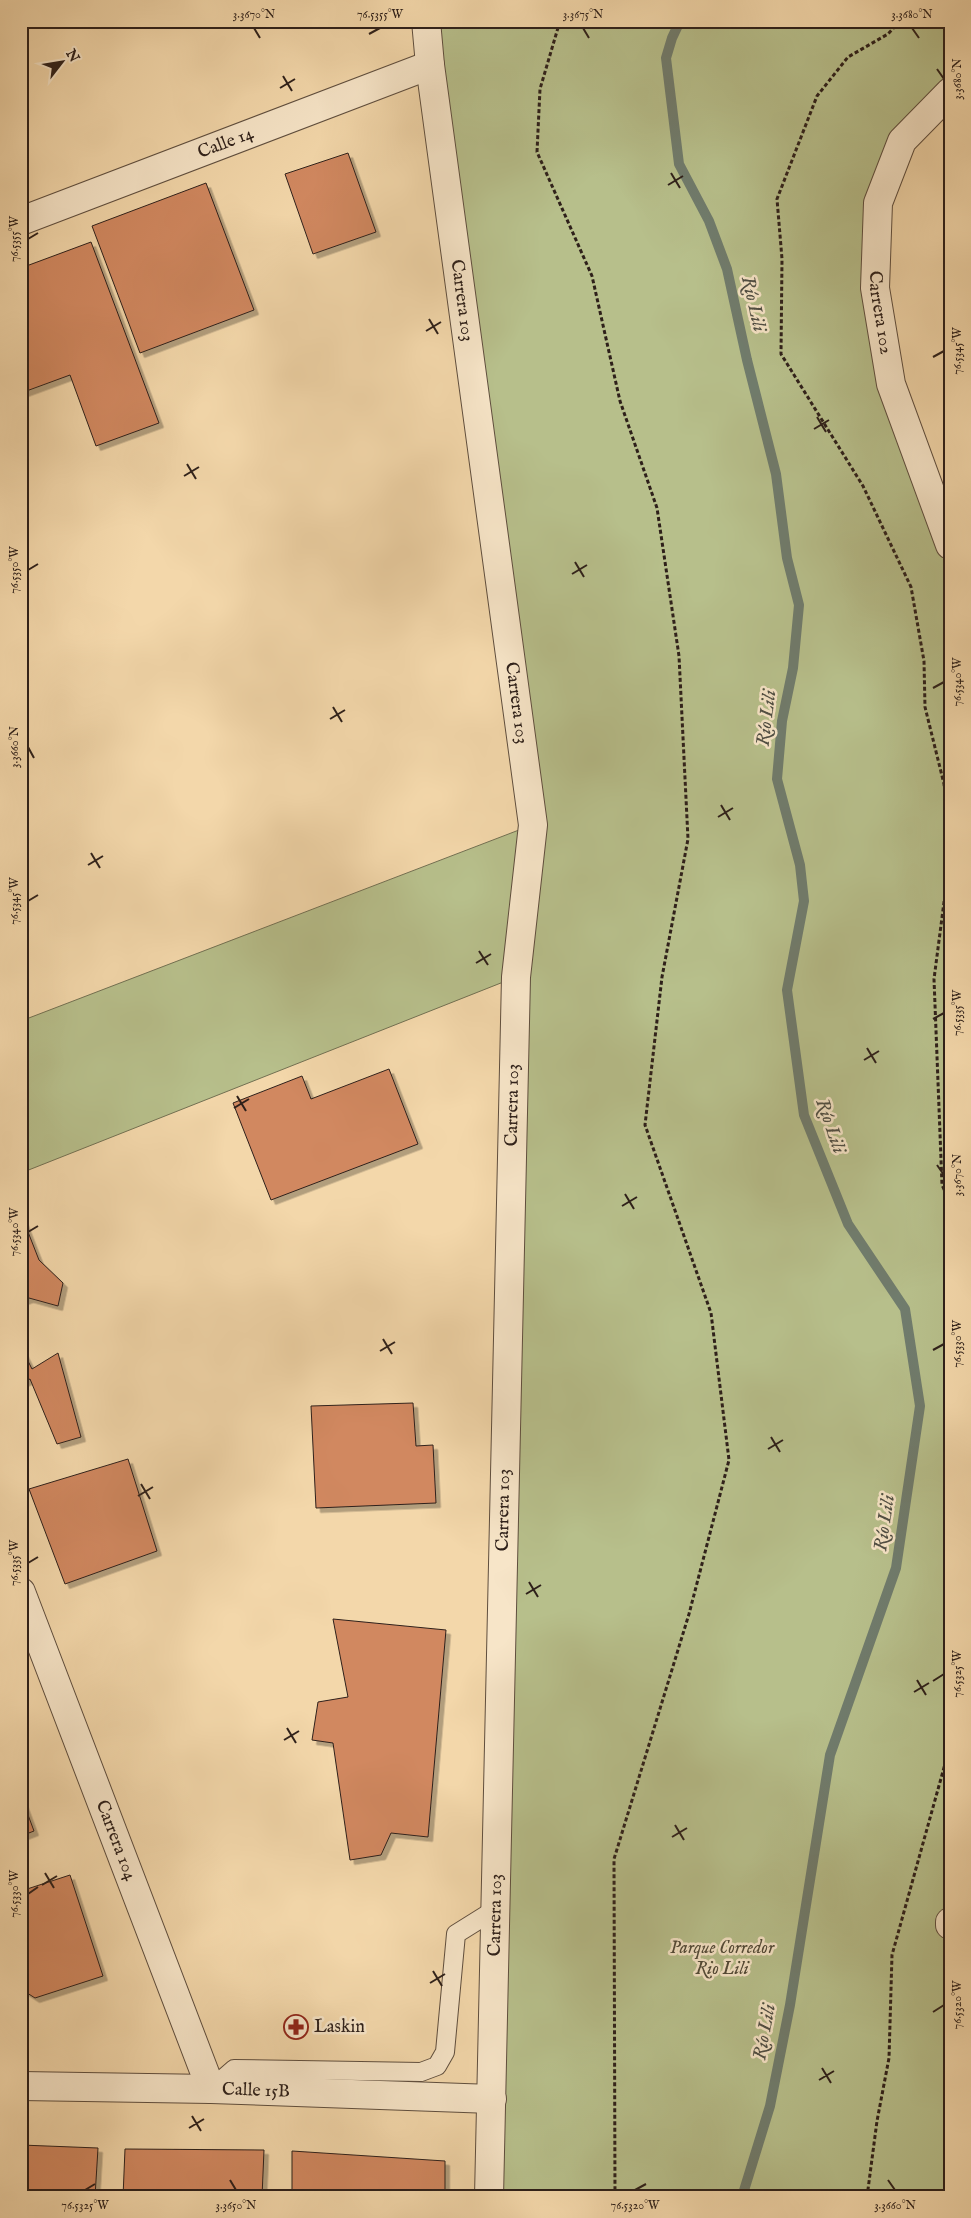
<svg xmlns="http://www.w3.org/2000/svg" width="971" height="2218" font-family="'IM FELL English',serif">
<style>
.green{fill:#b7bf8b;stroke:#727052}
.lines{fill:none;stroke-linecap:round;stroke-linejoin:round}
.stream{stroke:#707c6d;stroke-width:10}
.building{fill:#d18861;stroke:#2e201a;filter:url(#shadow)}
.service-casing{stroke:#5f4e3e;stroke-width:20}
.minor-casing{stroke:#5f4e3e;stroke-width:30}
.path{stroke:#2e201a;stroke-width:3;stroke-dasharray:4 2.5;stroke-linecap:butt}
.service{stroke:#f7e5c8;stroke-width:18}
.minor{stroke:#f7e5c8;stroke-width:28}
.ticks{fill:none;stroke:#2e201a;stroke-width:2}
.labels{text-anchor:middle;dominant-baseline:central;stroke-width:5;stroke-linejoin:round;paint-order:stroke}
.street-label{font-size:18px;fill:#2e201a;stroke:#f7e5c8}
.park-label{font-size:18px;font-style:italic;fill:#504836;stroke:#f7e5c8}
.poi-label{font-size:18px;fill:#2e201a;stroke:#f7e5c8;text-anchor:start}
.water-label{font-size:19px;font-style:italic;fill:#4f4e44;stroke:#f7e5c8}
.neatline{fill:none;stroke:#2e201a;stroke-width:2}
.ticks-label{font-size:12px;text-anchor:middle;fill:#2e201a}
</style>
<defs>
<filter id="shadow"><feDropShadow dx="4.5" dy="4.5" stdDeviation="0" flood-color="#0004"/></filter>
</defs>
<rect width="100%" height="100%" fill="#f3d7aa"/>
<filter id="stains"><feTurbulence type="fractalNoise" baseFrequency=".004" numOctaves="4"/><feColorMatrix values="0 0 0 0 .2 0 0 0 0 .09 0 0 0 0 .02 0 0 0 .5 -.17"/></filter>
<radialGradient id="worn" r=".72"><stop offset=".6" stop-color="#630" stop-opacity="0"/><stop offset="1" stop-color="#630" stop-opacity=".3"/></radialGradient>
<!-- green -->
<path class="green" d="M426 21H950V92L902 141 875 288 950 545V2197H489L516 977 21 1173V1021L532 825Z"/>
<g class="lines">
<!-- stream -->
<path class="stream" d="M680 21 672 38 666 58 679 164 709 221 727 269 747 360 776 474 787 558 799 605 793 668 782 721 777 779 800 865 804 901 787 990 804 1115 848 1224 905 1309 920 1406 896 1568 830 1755 790 2005 770 2106 742 2197"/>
</g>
<!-- building -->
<path class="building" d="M348 153 376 232 313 254 285 174Z
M206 183 254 310 140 353 92 226Z
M91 242 159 423 96 446 70 375 21 393V268Z
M389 1069 418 1144 271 1200 233 1103 302 1076 311 1099Z
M21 1214 39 1260 63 1283 58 1306 29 1298 21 1301Z
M21 1347 32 1369 58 1353 81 1437 57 1444 30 1379 21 1383Z
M413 1403 416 1446 433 1445 436 1503 316 1508 311 1406Z
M128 1459 157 1551 65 1584 29 1489Z
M333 1619 446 1630 428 1837 391 1833 381 1855 350 1860 333 1743 312 1740 318 1702 348 1697Z
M21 1796 34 1831 21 1836Z
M70 1875 103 1976 35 1998 21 1989V1891Z
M21 2145 98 2148 95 2197H21Z
M125 2149 264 2150 262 2197H123Z
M292 2151 445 2161V2197H292Z"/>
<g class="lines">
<defs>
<path id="service" d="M211 2089 234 2069 421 2072 437 2066 445 2052 456 1934 496 1909"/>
<g id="minor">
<path id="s1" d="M426 21 430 65 533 825 516 977 489 2197"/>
<path id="s2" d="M950 92 902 141 878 203 875 288 891 384 950 545"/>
<path id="s3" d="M21 221 430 65"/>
<path id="s4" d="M21 1592 211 2089"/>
<path d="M950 1922V1925"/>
<path id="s5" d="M21 2086 211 2089 492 2099"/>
</g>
</defs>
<!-- service casing -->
<use href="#service" class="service-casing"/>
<!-- minor casing -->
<use href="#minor" class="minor-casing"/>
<!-- path -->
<path class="path" d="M560 21 540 89 537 152 592 276 620 401 657 508 679 656 688 839 662 977 645 1125 711 1313 729 1460 689 1614 614 1859 615 2197
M900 21 888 34 848 57 817 96 777 199 782 259 781 354 863 486 911 587 924 661 925 707 944 784 950 832
M950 856 934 979 942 1185 950 1202
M867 2197 877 2121 889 2058 892 1955 950 1746"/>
<!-- service -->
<use href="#service" class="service"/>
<!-- minor -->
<use href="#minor" class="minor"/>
</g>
<!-- ticks -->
<path class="ticks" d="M254 28 260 38M583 28 589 38M912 28 919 38M369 34 380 28M937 69 944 79M283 76 292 91M280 88 295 79M671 173 680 188M668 185 683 176M28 239 38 233M429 319 438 334M426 331 441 322M933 357 944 351M817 417 826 432M814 429 829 420M187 464 196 479M184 476 199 467M575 562 584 577M28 570 38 564M572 574 587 565M933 688 944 682M333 707 342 722M330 719 345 710M28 747 34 758M721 805 730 820M718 817 733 808M91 853 100 868M88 865 103 856M28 901 38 895M479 951 488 965M476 963 491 954M933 1019 944 1013M867 1048 876 1063M864 1060 879 1051M237 1096 246 1111M234 1108 249 1099M937 1165 944 1175M625 1194 634 1209M622 1206 637 1197M28 1232 38 1226M383 1339 392 1354M933 1350 944 1344M380 1351 395 1342M771 1437 780 1452M768 1449 783 1440M141 1484 150 1499M138 1496 153 1487M28 1563 38 1557M529 1582 538 1597M526 1594 541 1585M917 1680 926 1695M933 1681 944 1674M914 1692 929 1683M287 1728 296 1743M284 1740 299 1731M675 1825 684 1840M672 1837 687 1828M45 1873 54 1888M42 1885 57 1876M28 1894 38 1887M433 1971 442 1986M430 1983 445 1974M933 2012 944 2005M822 2068 831 2083M819 2080 834 2071M192 2116 201 2131M189 2128 204 2119M230 2180 236 2190M888 2180 895 2190M85 2190 95 2184M635 2190 646 2184"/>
<!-- icons -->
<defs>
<symbol id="pharmacy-ring" viewBox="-11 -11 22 22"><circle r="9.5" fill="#f7e5c8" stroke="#8f2418" stroke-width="1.5"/><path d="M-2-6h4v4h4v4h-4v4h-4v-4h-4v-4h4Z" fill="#8f2418"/></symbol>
</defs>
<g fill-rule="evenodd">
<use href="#pharmacy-ring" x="282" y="2013" width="28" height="28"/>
</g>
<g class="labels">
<!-- street labels -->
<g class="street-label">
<text stroke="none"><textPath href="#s3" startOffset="219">Calle 14</textPath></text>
<text stroke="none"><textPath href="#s1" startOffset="282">Carrera 103</textPath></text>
<text stroke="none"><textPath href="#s2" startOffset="245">Carrera 102</textPath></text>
<text stroke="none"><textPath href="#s1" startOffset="688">Carrera 103</textPath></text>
<text transform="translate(513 1105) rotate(-89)">Carrera 103</text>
<text transform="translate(504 1510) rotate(-89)">Carrera 103</text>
<text stroke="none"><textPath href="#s4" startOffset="266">Carrera 104</textPath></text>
<text transform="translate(496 1915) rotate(-89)">Carrera 103</text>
<text stroke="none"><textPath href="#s5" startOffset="235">Calle 15B</textPath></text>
</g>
<!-- park labels -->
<g class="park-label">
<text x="722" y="1948">Parque Corredor<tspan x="722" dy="21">Rio Lili</tspan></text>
</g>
<!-- poi labels -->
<g class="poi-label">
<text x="314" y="2027">Laskin</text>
</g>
<!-- water labels -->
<g class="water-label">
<text transform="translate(753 304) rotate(77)">Río Lili</text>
<text transform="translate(767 718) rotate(-83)">Río Lili</text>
<text transform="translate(830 1126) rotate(71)">Río Lili</text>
<text transform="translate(885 1523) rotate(-82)">Río Lili</text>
<text transform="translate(765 2032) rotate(-80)">Río Lili</text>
</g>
</g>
<!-- margin -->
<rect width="971" height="2218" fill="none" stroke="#f3d7aa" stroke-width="55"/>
<!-- north arrow -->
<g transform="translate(62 62) rotate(59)" stroke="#f7e5c8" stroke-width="4" paint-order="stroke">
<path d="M0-4L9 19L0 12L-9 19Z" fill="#2e201a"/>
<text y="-8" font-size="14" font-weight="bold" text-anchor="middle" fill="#2e201a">N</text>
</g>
<rect x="28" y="28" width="916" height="2162" class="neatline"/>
<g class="ticks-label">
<text x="254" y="18">3.3670°N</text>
<text x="380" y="18">76.5355°W</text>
<text x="583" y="18">3.3675°N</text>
<text x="912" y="18">3.3680°N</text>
<text transform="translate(957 79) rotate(-90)" y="4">3.3680°N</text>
<text transform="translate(14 239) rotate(-90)" y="4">76.5355°W</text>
<text transform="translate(957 351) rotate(-90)" y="4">76.5345°W</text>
<text transform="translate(14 570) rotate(-90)" y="4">76.5350°W</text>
<text transform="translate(957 682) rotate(-90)" y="4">76.5340°W</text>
<text transform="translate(14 747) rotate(-90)" y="4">3.3660°N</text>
<text transform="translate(14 901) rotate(-90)" y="4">76.5345°W</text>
<text transform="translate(957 1013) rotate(-90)" y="4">76.5335°W</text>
<text transform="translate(957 1175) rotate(-90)" y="4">3.3670°N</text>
<text transform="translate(14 1232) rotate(-90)" y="4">76.5340°W</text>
<text transform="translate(957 1344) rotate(-90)" y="4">76.5330°W</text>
<text transform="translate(14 1563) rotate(-90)" y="4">76.5335°W</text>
<text transform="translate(957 1674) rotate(-90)" y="4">76.5325°W</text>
<text transform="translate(14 1894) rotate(-90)" y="4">76.5330°W</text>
<text transform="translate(957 2005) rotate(-90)" y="4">76.5320°W</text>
<text x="85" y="2209">76.5325°W</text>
<text x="236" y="2209">3.3650°N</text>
<text x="635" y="2209">76.5320°W</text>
<text x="895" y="2209">3.3660°N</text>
</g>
<rect width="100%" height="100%" filter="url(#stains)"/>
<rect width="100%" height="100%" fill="url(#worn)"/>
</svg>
